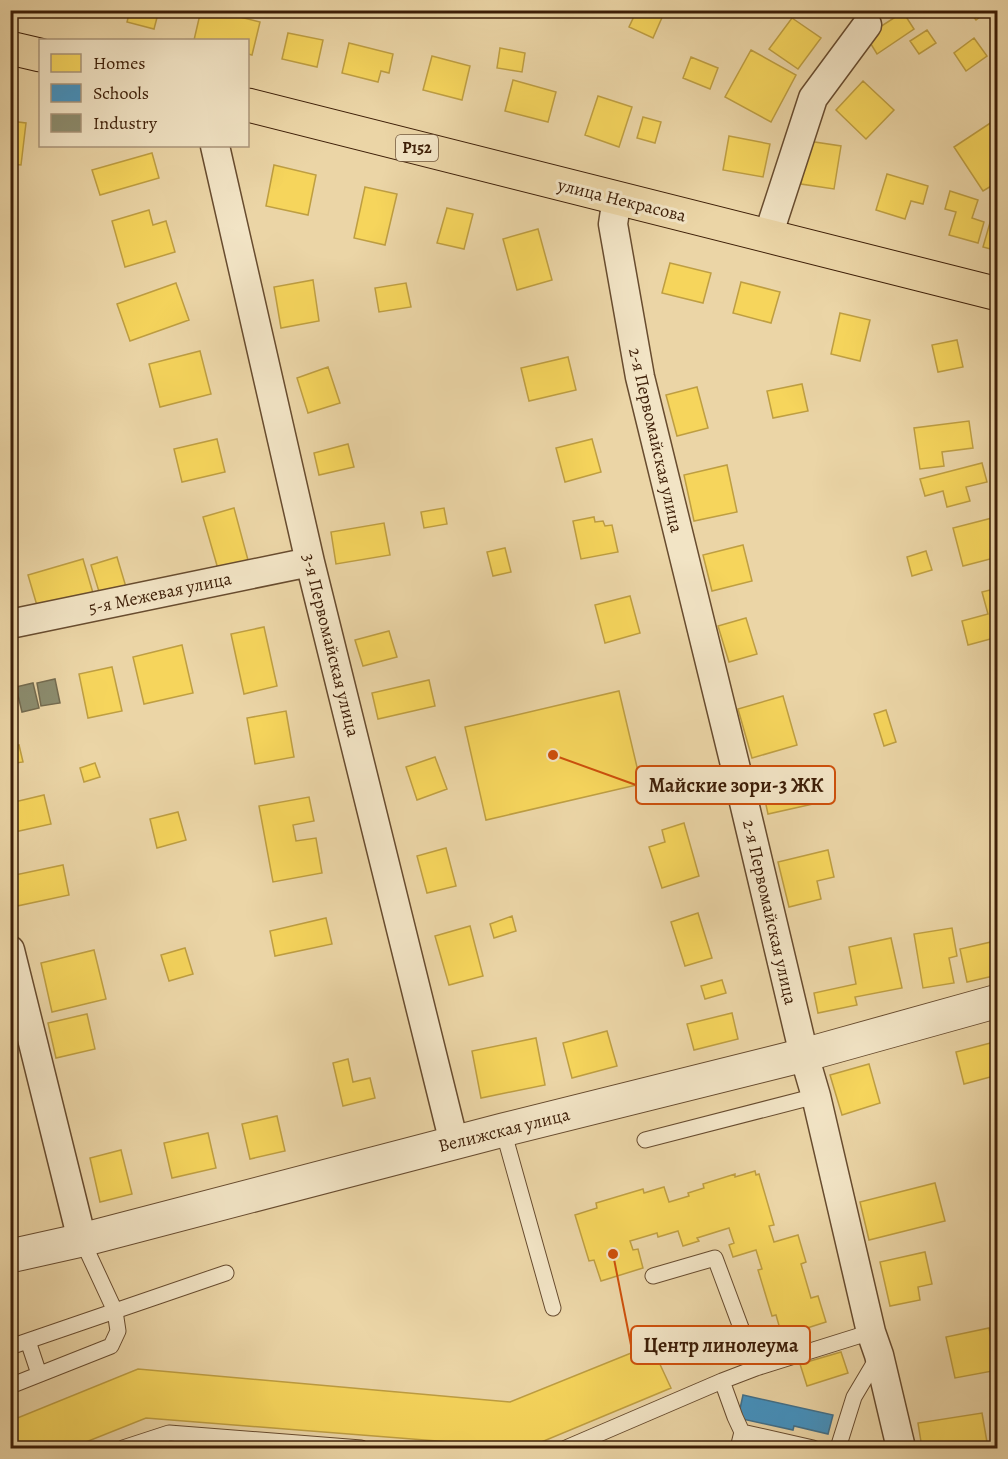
<svg xmlns="http://www.w3.org/2000/svg" width="1008" height="1459" font-family="Alegreya,serif">
<style>
.homes{fill:#f6d55c;stroke:#be9e42;stroke-width:1.5}
.schools{fill:#4393c3;stroke:#41708b;stroke-width:1.5}
.industry{fill:#8c8c6e;stroke:#746b4f;stroke-width:1.5}
.lines{fill:none;stroke-linecap:round;stroke-linejoin:round}
.service-casing{stroke:#684c2f;stroke-width:17}
.minor-casing{stroke:#684c2f;stroke-width:31}
.tertiary-casing{stroke:#684c2f;stroke-width:35}
.primary-casing{stroke:#3d1e07;stroke-width:35}
.service{stroke:#f2e4c5;stroke-width:15}
.minor{stroke:#f2e4c5;stroke-width:28}
.tertiary{stroke:#f2e4c5;stroke-width:33}
.primary{stroke:#ebd5a6;stroke-width:33}
.labels{text-anchor:middle;dominant-baseline:central;stroke-width:6;stroke-linejoin:round;paint-order:stroke}
.shield{fill:#f2e4c5;stroke:#735940;stroke-width:1.5}
.shield-label{font-size:16px;font-weight:bold;fill:#3d1e07}
.street-label{font-size:18px;fill:#3d1e07;stroke:#f2e4c5}
.leader{fill:none;stroke:#ce500b;stroke-width:2}
.callout-dot{fill:#ce500b;stroke:#f2e4c5;stroke-width:2}
.callout{fill:#f2e4c5;stroke:#ce500b;stroke-width:2}
.callout-label{font-size:20px;text-anchor:middle;font-weight:bold;fill:#3d1e07}
</style>
<rect width="100%" height="100%" fill="#ebd5a6"/>
<filter id="stains"><feTurbulence type="fractalNoise" baseFrequency=".00333" numOctaves="4"/><feColorMatrix values="0 0 0 0 .2 0 0 0 0 .09 0 0 0 0 .02 0 0 0 .5 -.17"/></filter>
<radialGradient id="worn" r=".72"><stop offset=".6" stop-color="#630" stop-opacity="0"/><stop offset="1" stop-color="#630" stop-opacity=".3"/></radialGradient>
<!-- homes -->
<path class="homes" d="M130 10H159L154 29 127 22Z
M201 10H212L260 22 252 55 248 54V40H194Z
M637 10H660L664 13 653 38 629 27Z
M968 10H989L976 20Z
M903 12 914 29 877 54 866 36Z
M792 18 821 38 798 69 769 49Z
M927 30 936 43 919 54 910 41Z
M288 33 323 40 317 67 282 59Z
M974 38 987 56 966 71 954 53Z
M349 43 393 54 389 73 381 71 378 82 342 73Z
M500 48 525 53 522 72 497 68Z
M751 50 796 75 771 122 725 97Z
M432 56 470 66 462 100 423 90Z
M691 57 718 68 710 89 683 78Z
M513 80 556 92 548 122 505 111Z
M863 81 894 110 866 139 836 110Z
M598 96 632 107 619 147 585 135Z
M643 117 661 122 655 143 637 138Z
M998 118V182L983 191 954 147Z
M10 121 26 123 21 165 10 164Z
M729 136 770 144 763 177 723 170Z
M808 141 841 146 834 189 801 184Z
M152 153 159 178 100 195 92 170Z
M274 165 316 175 308 215 266 206Z
M887 174 928 186 923 204 911 201 905 219 876 210Z
M365 187 397 194 385 245 354 238Z
M950 191 978 200 972 218 984 222 978 243 949 235 956 212 945 209Z
M447 208 473 214 464 249 437 243Z
M149 210 153 225 166 221 175 252 125 267 112 221Z
M993 212 998 213V251L983 247Z
M538 229 552 280 517 290 503 239Z
M670 263 711 273 703 303 662 293Z
M313 280 319 321 281 328 274 287Z
M741 282 780 292 771 323 733 313Z
M176 283 189 320 130 341 117 304Z
M406 283 411 307 379 312 375 288Z
M840 313 870 320 860 361 831 354Z
M957 340 963 367 938 372 932 345Z
M200 351 211 394 160 407 149 364Z
M568 357 576 390 529 401 521 368Z
M328 367 340 403 308 413 297 378Z
M802 384 808 411 773 418 767 391Z
M697 387 708 428 677 436 666 395Z
M969 421 973 448 942 452 944 466 920 469 914 428Z
M217 439 225 472 182 482 174 449Z
M592 439 601 472 565 482 556 448Z
M348 444 354 467 319 475 314 453Z
M982 463 987 482 966 487 970 501 947 507 943 491 925 496 920 479Z
M727 465 737 512 694 521 684 475Z
M234 508 248 560 218 569 203 517Z
M444 508 447 524 424 528 421 512Z
M594 517 595 522 603 521 605 526 612 525 618 552 581 559 573 521Z
M996 517 998 522V557L963 566 953 528Z
M384 523 390 555 336 564 331 532Z
M743 545 752 581 712 591 703 555Z
M505 548 511 572 493 576 487 552Z
M926 551 932 570 912 576 907 557Z
M117 557 129 597 103 605 91 565Z
M83 559 93 593 38 609 28 575Z
M998 588V637L968 645 962 621 988 614 982 592Z
M630 596 640 633 605 643 595 605Z
M746 618 757 654 729 662 718 626Z
M264 627 277 686 244 694 231 634Z
M389 631 397 657 363 666 355 640Z
M182 645 193 693 144 704 133 657Z
M112 667 122 711 88 718 79 674Z
M429 680 435 706 378 719 372 693Z
M619 691 641 784 486 820 465 727Z
M783 696 797 745 752 758 738 709Z
M886 710 896 742 884 746 874 714Z
M286 711 294 757 255 764 247 718Z
M19 745 23 762 10 764V747Z
M435 757 447 789 417 800 406 767Z
M95 763 100 777 84 782 80 768Z
M824 769 831 800 768 814 761 782Z
M44 795 51 824 10 833V803Z
M309 797 314 821 293 825 296 841 316 838 322 873 273 882 259 806Z
M178 812 186 840 157 848 150 819Z
M684 823 699 876 662 888 649 847 665 842 662 830Z
M446 848 456 886 427 893 417 856Z
M828 850 834 877 817 881 821 899 789 907 778 862Z
M63 865 69 895 17 906 10 876Z
M698 913 712 958 685 966 671 922Z
M512 916 516 931 494 938 490 924Z
M326 918 332 944 275 956 270 931Z
M470 926 483 976 449 985 435 936Z
M952 928 957 956 949 958 954 983 923 988 914 934Z
M891 938 902 988 855 997 857 1005 818 1013 814 993 856 984 849 947Z
M991 942 998 975 967 982 960 949Z
M185 948 193 974 169 981 161 955Z
M94 950 106 999 52 1012 41 963Z
M722 980 726 993 705 999 701 986Z
M732 1013 738 1039 694 1050 687 1024Z
M87 1014 95 1049 56 1058 48 1023Z
M607 1031 617 1066 572 1078 563 1043Z
M536 1038 545 1085 481 1098 472 1051Z
M998 1041V1075L964 1084 956 1052Z
M348 1059 353 1082 370 1078 375 1098 343 1106 333 1063Z
M869 1064 880 1103 842 1115 830 1075Z
M277 1116 285 1151 250 1159 242 1124Z
M208 1133 216 1168 172 1178 164 1143Z
M121 1150 132 1194 100 1202 90 1158Z
M755 1171 756 1175 759 1174 774 1225 769 1226 774 1242 798 1235 806 1262 801 1264 811 1298 818 1296 826 1322 782 1336 776 1315 772 1316 758 1270 762 1269 756 1250 733 1257 729 1245 734 1243 729 1228 697 1238 699 1241 683 1246 678 1231 658 1237 657 1233 630 1241 633 1250 638 1249 643 1268 601 1281 594 1260 589 1261 575 1215 597 1208 596 1203 643 1189 644 1193 664 1187 669 1202 689 1196 688 1193 704 1188 703 1184 735 1174V1177Z
M935 1183 945 1221 869 1240 860 1202Z
M925 1252 932 1284 918 1287 920 1300 890 1306 880 1262Z
M989 1328 998 1370 955 1378 946 1337Z
M651 1345 671 1388 527 1448 146 1418 71 1448H10V1421L138 1369 510 1402Z
M841 1352 848 1373 807 1386 800 1364Z
M982 1413 988 1448H922L918 1423Z"/>
<!-- schools -->
<path class="schools" d="M743 1395 833 1415 828 1434 794 1426 793 1430 738 1418Z"/>
<!-- industry -->
<path class="industry" d="M55 679 60 703 41 706 37 683Z
M33 683 39 708 22 712 16 687Z"/>
<g class="lines">
<defs>
<path id="service" d="M654 796 738 777
M503 1130 553 1308
M645 1140 816 1096
M653 1276 715 1258 756 1368
M28 1341 39 1374
M10 1347 115 1311 82 1240
M722 1381 735 1417 742 1432 813 1448
M10 1386 111 1346 118 1331 115 1311 226 1273
M123 1448 169 1433 361 1448
M566 1448 722 1381 756 1368 871 1332
M738 1448 742 1432
M838 1448 854 1397 879 1355"/>
<path id="minor" d="M215 146 310 562 454 1143
M617 198 613 224 640 377 738 777 804 1055 816 1096 871 1332 879 1355 901 1448
M768 236 813 98 867 25
M10 624 310 562
M10 950 82 1240"/>
<path id="tertiary" d="M10 1256 82 1240 503 1130 804 1055 998 1001"/>
<path id="primary" d="M10 48 40 55
M248 105 998 294"/>
</defs>
<!-- service casing -->
<use href="#service" class="service-casing"/>
<!-- minor casing -->
<use href="#minor" class="minor-casing"/>
<!-- tertiary casing -->
<use href="#tertiary" class="tertiary-casing"/>
<!-- primary casing -->
<use href="#primary" class="primary-casing"/>
<!-- service -->
<use href="#service" class="service"/>
<!-- minor -->
<use href="#minor" class="minor"/>
<!-- tertiary -->
<use href="#tertiary" class="tertiary"/>
<!-- primary -->
<use href="#primary" class="primary"/>
</g>
<g class="labels">
<!-- shield labels -->
<rect class="shield" x="396" y="135" width="42" height="26" rx="4.5"/>
<g class="shield-label">
<text x="417" y="148">Р152</text>
</g>
<!-- street labels -->
<g class="street-label">
<text transform="translate(622 200) rotate(14)">улица Некрасова</text>
<text transform="translate(656 440) rotate(77)">2-я Первомайская улица</text>
<text transform="translate(160 593) rotate(-12)">5-я Межевая улица</text>
<text transform="translate(331 645) rotate(76)">3-я Первомайская улица</text>
<text transform="translate(770 912) rotate(77)">2-я Первомайская улица</text>
<text transform="translate(504 1130) rotate(-14)">Велижская улица</text>
</g>
</g>
<!-- callouts -->
<path class="leader" d="M553 755L636 785M613 1254L631 1345"/>
<g class="callout-dot">
<circle cx="553" cy="755" r="6"/>
<circle cx="613" cy="1254" r="6"/>
</g>
<g class="callout">
<rect x="636" y="766" width="199" height="38" rx="6"/>
<rect x="631" y="1326" width="179" height="38" rx="6"/>
</g>
<g class="callout-label">
<text x="736" y="792">Майские зори-3 ЖК</text>
<text x="721" y="1352">Центр линолеума</text>
</g>
<!-- margin -->
<rect width="1008" height="1459" fill="none" stroke="#ebd5a6" stroke-width="36"/>
<rect x="12" y="12" width="984" height="1435" fill="none" stroke="#3d1e07" stroke-width="3"/>
<rect x="18" y="18" width="972" height="1423" fill="none" stroke="#3d1e07" stroke-width="1.5"/>
<!-- legend -->
<rect x="39" y="39" width="210" height="108" fill="#f2e4c5" stroke="#aa9579" stroke-width="1.5"/>
<rect x="51" y="54" width="30" height="18" fill="#f6d55c" stroke="#aa9579" stroke-width="1.5"/>
<text x="93" y="69" font-size="18" fill="#3d1e07">Homes</text>
<rect x="51" y="84" width="30" height="18" fill="#4393c3" stroke="#aa9579" stroke-width="1.5"/>
<text x="93" y="99" font-size="18" fill="#3d1e07">Schools</text>
<rect x="51" y="114" width="30" height="18" fill="#8c8c6e" stroke="#aa9579" stroke-width="1.5"/>
<text x="93" y="129" font-size="18" fill="#3d1e07">Industry</text>
<rect width="100%" height="100%" filter="url(#stains)"/>
<rect width="100%" height="100%" fill="url(#worn)"/>
</svg>
